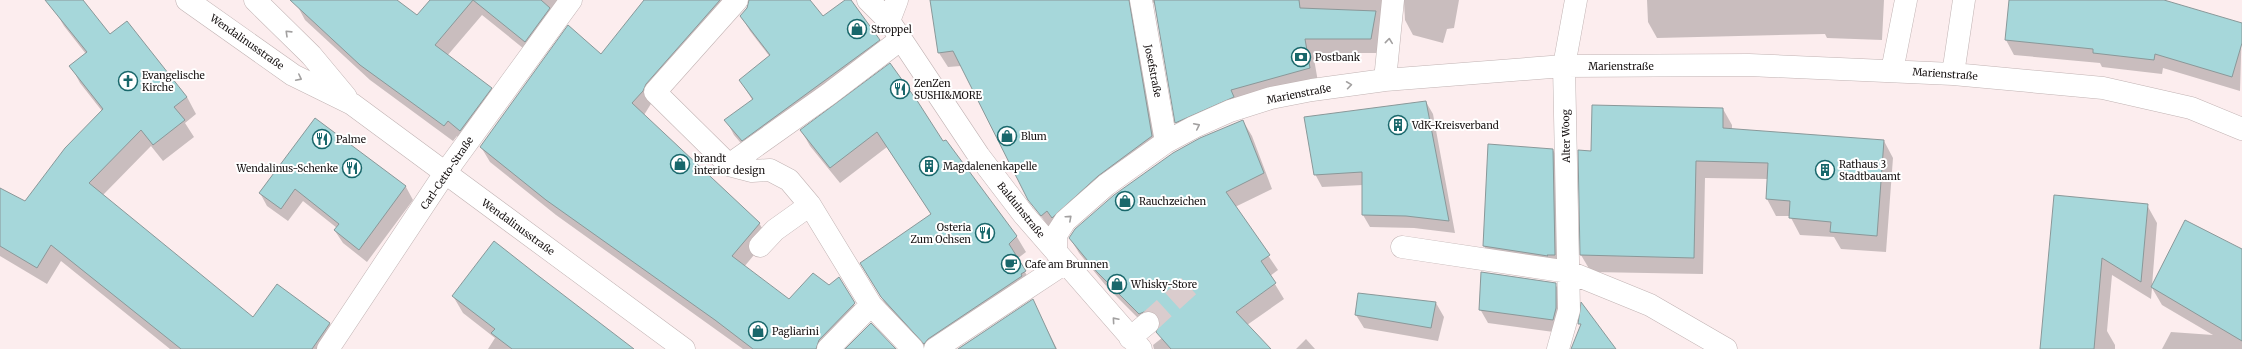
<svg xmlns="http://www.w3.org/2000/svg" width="2242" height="349" font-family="Merriweather,serif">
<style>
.shadow{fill:#0003}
.building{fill:#a6d7da;stroke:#8a9899}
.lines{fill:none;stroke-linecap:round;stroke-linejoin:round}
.minor-tunnel{stroke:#dacccd;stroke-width:22;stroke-dasharray:22 11;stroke-linecap:butt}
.minor-casing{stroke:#c1b3b3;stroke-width:23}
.major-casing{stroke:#c1b3b3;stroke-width:23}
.minor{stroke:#fff;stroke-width:22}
.major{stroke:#fff;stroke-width:22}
.oneway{stroke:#a2a0a0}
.labels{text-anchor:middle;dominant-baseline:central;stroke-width:4;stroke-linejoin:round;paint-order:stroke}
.poi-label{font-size:10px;fill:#161111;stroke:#fff;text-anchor:start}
.street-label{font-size:10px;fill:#161111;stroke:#fff}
</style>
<rect width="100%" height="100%" fill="#fcedee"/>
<!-- shadow -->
<path class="shadow" d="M65 0H81L110 36 187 97 196 114 185 123 194 137 163 161 151 146 102 196 253 319 330 324 339 340 333 349H170L61 261 47 284 0 256V189L26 202 102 111 80 83 71 66 86 54 64 26 54 9Z
M302 0H396L417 17 431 0H576L534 57 482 15 447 56 491 88 500 103 469 145 457 136 453 141 370 80 305 20 297 5Z
M645 0H809L823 18 850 0 888 55 751 155 734 135 726 120 753 101 740 80 770 57 750 31 741 16 750 3H742L654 99 644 115 759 223 768 238 744 267 789 301 829 286 839 279 863 319 834 349H743L556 215 490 162 481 147 601 55Z
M931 0H1459L1454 28 1447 29 1443 43 1413 35 1405 20 1404 2 1379 53H1313L1318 82 1185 137 1176 122 1155 3 1148 2 1160 151 1050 229 1029 199 961 66 948 67 939 53Z
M1647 0H1884L1882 40 1827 38 1825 34 1657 38 1648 22Z
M2010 0H2166L2167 2 2242 24 2240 91 2163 68 2162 74 2102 67 2100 63 2014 55 2006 40Z
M890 65 943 143 946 141 1017 237 1026 252 1017 259 1034 287 925 349 891 313 870 279 932 215 887 147 840 183 810 146 801 130Z
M1426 102 1433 114 1455 233 1414 228 1370 227 1363 215V185L1322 187 1315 174Z
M1723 109 1732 125V129L1884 141 1893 158 1886 252 1841 249 1834 237 1800 235 1790 216H1776L1767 199 1768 179 1705 178 1703 274 1591 272 1581 255 1579 151 1592 152Z
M315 119 406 187 413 200 367 262 343 243 335 231 337 228 303 201 288 221 267 206 260 193Z
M1243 121 1252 136 1272 189 1235 207 1278 270 1270 276 1284 299 1247 325 1270 349H1154L1153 345 1162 338 1159 327 1149 329 1107 287 1079 253 1070 238Z
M1489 145 1553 150 1560 162 1562 267 1491 259 1484 246Z
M2055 196 2147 205 2157 223 2152 286 2242 250V349H2162L2171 332 2213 335 2162 305 2152 288 2151 299 2112 275 2107 331 2115 345V349H2041Z
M1555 284 1563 297 1561 333 1488 323 1480 309Z
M1359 294 1436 303 1444 317 1438 341 1364 328 1356 315Z
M453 296 627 349H488L495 338 463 313Z
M1033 301 1057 349H957Z
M1306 339 1315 349H1296Z"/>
<!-- building -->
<path class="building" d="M45 0H83L110 34 127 21 187 97 174 107 185 120 153 145 141 130 89 183 253 317 277 284 330 323 312 349H181L51 245 37 268 0 246V188L25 201 65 148 103 109 69 66 87 52Z
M290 0H397L417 15 430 0H541L550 8 525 42 473 0 435 45 492 88 460 131 448 121 444 126 360 65Z
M644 0H720L646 84 643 91 632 103 760 223 732 256 789 299 813 273 829 285 839 277 855 303 819 340 816 349H753L715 320 546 200 480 147 568 25 601 54Z
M749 0H810L823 16 845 0H851L880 40 742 141 724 120 753 99 739 80 770 55 740 16 747 8Z
M930 0H1129L1152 136 1098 176 1052 218 1047 211 1041 216 1028 200 953 51 938 53Z
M1154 0H1299L1300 8 1376 11 1371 39H1305L1310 68 1231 90 1234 97 1175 123Z
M2009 0H2164L2242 23V43L2232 77 2155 54 2154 60 2093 53V49L2005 40Z
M890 63 918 102 943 141 946 140 1017 236 1009 244 1026 271 1021 274 1022 276 928 339 924 344 881 297 860 263 931 214 877 132 830 168 800 130Z
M1426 101 1449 221 1406 216 1362 215V172L1314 175 1304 117Z
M1592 105 1723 108V128L1884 140 1877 236 1830 232 1831 222 1789 218 1790 201 1766 199 1768 163 1696 161 1694 258 1580 255 1578 150 1591 151Z
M315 118 406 186 359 250 334 230 339 224 295 189 281 209 259 193Z
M1243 120 1264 173 1226 192 1270 255 1261 261 1276 283 1236 312 1271 349H1171L1156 332 1160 321 1157 315 1146 311 1139 314 1097 272 1069 238 1075 229 1114 195 1173 153 1200 138Z
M1488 144 1553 149 1555 255H1547L1548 256 1483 246Z
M2054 195 2148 204 2141 282 2102 258 2094 349H2040Z
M2185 220 2242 249V341L2151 287Z
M494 241 536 274 634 349H512L491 333 495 329 452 296Z
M1481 272 1556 283V308L1553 320 1479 310Z
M1358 293 1436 302 1431 328 1355 315Z
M1033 299 1056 349H958Z
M1581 302 1587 310 1616 349H1571L1581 324H1578Z
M871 323 896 349H845Z"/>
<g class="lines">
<!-- minor-tunnel -->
<path class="minor-tunnel" d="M1148 323 1191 284"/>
<defs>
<path id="minor" d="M737 0 655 92 729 165 752 171 770 170 789 180 810 205 871 305 913 349
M868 0 889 21 979 156 1024 215 1141 349
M1141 0 1166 142
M889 21 897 0
M1892 71 1906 0
M1953 74 1964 0
M1385 80 1393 0
M729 165 829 94 900 40
M760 246 775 230 810 205
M1402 247 1569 272 1650 305 1726 349
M1056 252V235L1065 221 1106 185 1166 142 1194 127 1230 111 1271 98 1312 90 1385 80 1564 66 1749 65 1953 74 2103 88 2191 108 2242 129
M1130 338 1148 323
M328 349 445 173 571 0
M828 349 871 305
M935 349 1065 263
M1558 349 1569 310 1564 66 1576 0"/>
<path id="major" d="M187 0 293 75 352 104 684 349
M255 0 311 55 346 97"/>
</defs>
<!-- minor casing -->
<use href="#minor" class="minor-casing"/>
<!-- major casing -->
<use href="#major" class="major-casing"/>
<!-- minor -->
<use href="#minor" class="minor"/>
<!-- major -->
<use href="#major" class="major"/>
</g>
<!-- one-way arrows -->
<defs><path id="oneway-chevron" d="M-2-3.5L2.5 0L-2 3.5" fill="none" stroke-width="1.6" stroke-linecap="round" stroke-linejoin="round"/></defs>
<g class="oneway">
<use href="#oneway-chevron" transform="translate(288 33) rotate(-136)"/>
<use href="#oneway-chevron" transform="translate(1389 41) rotate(-84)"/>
<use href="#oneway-chevron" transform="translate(299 78) rotate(27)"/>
<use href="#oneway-chevron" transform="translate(1349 85) rotate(-8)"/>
<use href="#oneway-chevron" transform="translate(1197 126) rotate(-26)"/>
<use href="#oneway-chevron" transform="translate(1069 218) rotate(-42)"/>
<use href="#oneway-chevron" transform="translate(1115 320) rotate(-131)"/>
</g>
<!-- icons -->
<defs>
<symbol id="shop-ring" viewBox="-11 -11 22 22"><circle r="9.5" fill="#fff" stroke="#19676b" stroke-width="1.5"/><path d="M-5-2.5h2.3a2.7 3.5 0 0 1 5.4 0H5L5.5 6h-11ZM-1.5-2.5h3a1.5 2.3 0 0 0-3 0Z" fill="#19676b"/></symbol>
<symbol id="bank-ring" viewBox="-11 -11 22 22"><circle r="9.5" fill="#fff" stroke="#19676b" stroke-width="1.5"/><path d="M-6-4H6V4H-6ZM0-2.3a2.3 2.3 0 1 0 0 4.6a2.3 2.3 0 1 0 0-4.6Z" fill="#19676b"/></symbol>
<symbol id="church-ring" viewBox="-11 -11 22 22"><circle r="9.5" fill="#fff" stroke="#19676b" stroke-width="1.5"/><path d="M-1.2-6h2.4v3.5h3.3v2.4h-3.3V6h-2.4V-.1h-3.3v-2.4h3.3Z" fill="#19676b"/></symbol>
<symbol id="restaurant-ring" viewBox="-11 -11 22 22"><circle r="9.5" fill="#fff" stroke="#19676b" stroke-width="1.5"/><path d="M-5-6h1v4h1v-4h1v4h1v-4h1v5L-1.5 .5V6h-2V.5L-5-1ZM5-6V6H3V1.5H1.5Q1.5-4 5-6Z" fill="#19676b"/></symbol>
<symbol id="building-ring" viewBox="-11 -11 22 22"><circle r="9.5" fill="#fff" stroke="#19676b" stroke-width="1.5"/><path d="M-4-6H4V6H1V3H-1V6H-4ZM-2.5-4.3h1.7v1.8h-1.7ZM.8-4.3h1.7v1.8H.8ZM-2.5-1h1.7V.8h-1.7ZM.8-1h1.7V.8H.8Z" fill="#19676b"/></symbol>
<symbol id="cafe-ring" viewBox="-11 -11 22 22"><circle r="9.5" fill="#fff" stroke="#19676b" stroke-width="1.5"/><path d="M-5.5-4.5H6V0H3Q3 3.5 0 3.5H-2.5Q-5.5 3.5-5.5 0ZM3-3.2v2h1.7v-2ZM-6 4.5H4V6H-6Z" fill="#19676b"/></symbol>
</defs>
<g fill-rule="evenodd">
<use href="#shop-ring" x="846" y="18" width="22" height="22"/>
<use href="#bank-ring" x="1290" y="46" width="22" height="22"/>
<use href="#church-ring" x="117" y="70" width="22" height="22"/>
<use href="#restaurant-ring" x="889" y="78" width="22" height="22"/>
<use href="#building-ring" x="1387" y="114" width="22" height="22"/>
<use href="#shop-ring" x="996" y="125" width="22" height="22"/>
<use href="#restaurant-ring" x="311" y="128" width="22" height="22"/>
<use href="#shop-ring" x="669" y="153" width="22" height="22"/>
<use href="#building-ring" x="918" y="155" width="22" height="22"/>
<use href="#restaurant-ring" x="341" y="157" width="22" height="22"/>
<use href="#building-ring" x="1814" y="159" width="22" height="22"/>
<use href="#shop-ring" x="1114" y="190" width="22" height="22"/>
<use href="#restaurant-ring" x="974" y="222" width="22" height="22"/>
<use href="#cafe-ring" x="1000" y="253" width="22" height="22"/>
<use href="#shop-ring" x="1106" y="273" width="22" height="22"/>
<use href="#shop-ring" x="747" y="320" width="22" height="22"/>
</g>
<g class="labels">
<!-- poi labels -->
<g class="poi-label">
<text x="871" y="29">Stroppel</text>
<text x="1315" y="57">Postbank</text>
<text x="142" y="75">Evangelische<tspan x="142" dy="12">Kirche</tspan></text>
<text x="914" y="83">ZenZen<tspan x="914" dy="12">SUSHI&amp;MORE</tspan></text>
<text x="1412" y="125">VdK-Kreisverband</text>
<text x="1021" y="136">Blum</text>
<text x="336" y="139">Palme</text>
<text x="694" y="158">brandt<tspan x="694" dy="12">interior design</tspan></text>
<text x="1839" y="164">Rathaus 3<tspan x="1839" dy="12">Stadtbauamt</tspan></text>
<text x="943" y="166">Magdalenenkapelle</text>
<text x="338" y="168" text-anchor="end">Wendalinus-Schenke</text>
<text x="1139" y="201">Rauchzeichen</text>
<text x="971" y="227" text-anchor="end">Osteria<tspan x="971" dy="12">Zum Ochsen</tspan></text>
<text x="1025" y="264">Cafe am Brunnen</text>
<text x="1131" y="284">Whisky-Store</text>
<text x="772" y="331">Pagliarini</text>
</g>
<!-- street labels -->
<g class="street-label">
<text transform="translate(247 42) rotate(35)">Wendalinusstraße</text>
<text x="1621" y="66">Marienstraße</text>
<text transform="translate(1153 71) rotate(79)">Josefstraße</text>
<text transform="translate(1945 74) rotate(4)">Marienstraße</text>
<text transform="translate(1299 94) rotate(-11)">Marienstraße</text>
<text transform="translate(1566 136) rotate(-91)">Alter Woog</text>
<text transform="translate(447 173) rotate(-56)">Carl-Cetto-Straße</text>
<text transform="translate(1021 210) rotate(51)">Balduinstraße</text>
<text transform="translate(518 227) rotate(36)">Wendalinusstraße</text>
</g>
</g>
</svg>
